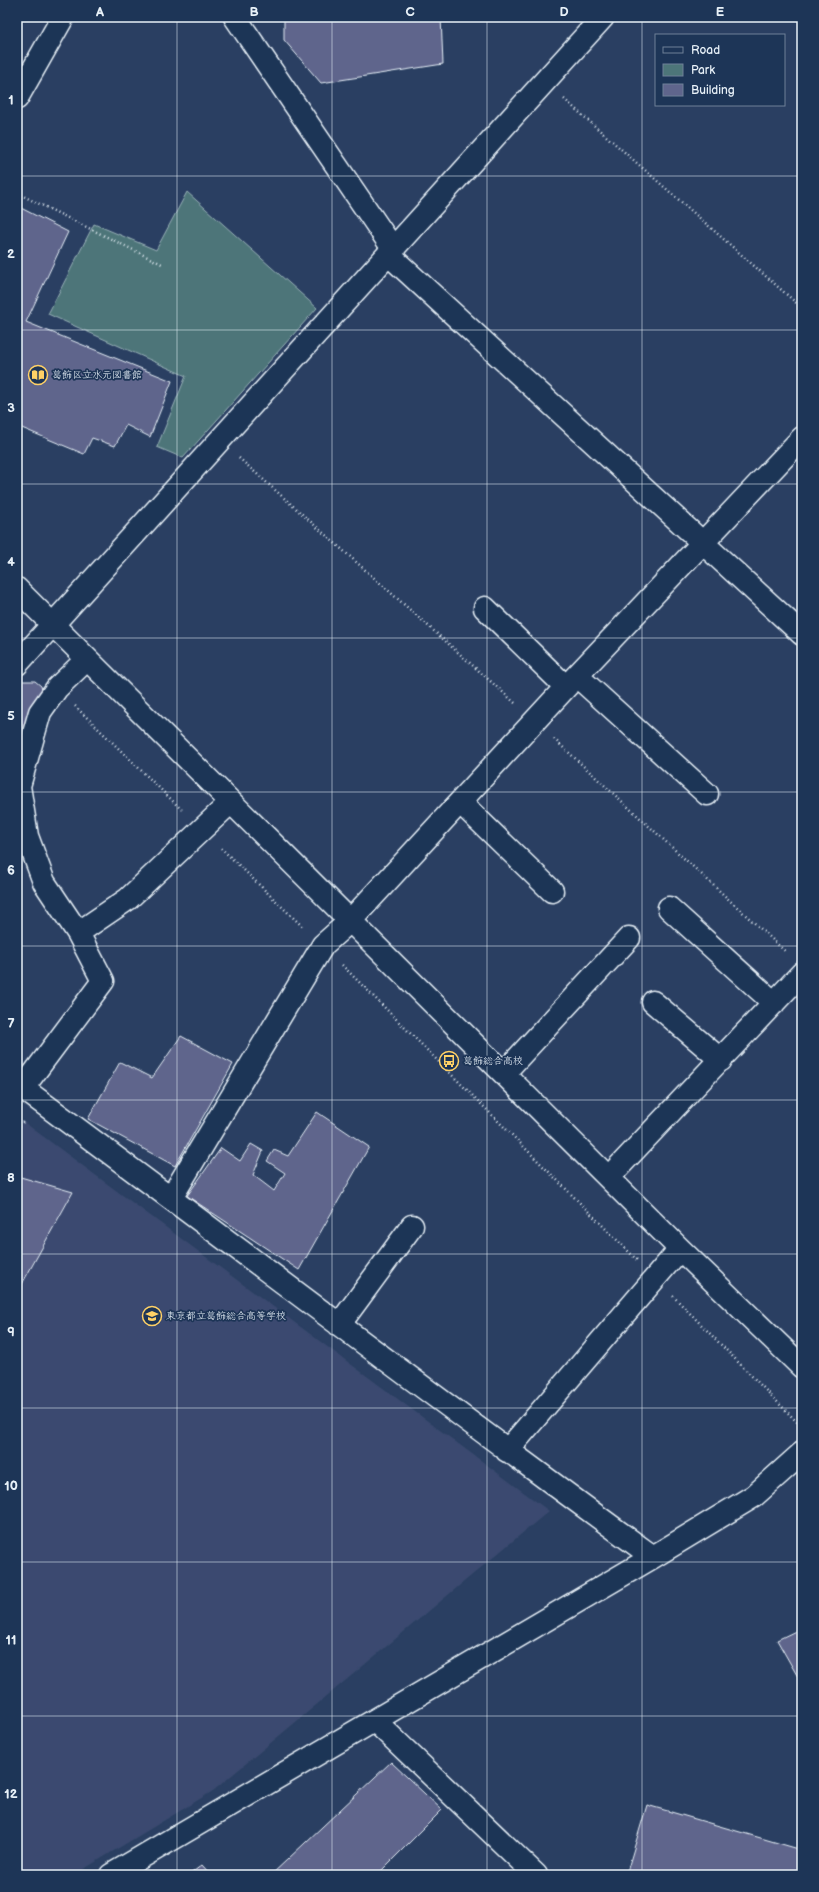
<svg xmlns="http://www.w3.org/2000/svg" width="819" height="1892" font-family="'Balsamiq Sans','Klee One',sans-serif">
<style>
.built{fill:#3a4a6f}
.green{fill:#4d7579;stroke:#9ab3b8}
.building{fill:#5f658c;stroke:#e8f1f8}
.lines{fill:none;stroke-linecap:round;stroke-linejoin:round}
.minor-casing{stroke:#e8f1f8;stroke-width:25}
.path{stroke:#e8f1f8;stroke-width:2.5;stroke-dasharray:1 3;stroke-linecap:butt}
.minor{stroke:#1d3557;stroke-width:22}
.grid{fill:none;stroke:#e8f1f8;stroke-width:1;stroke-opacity:0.55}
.labels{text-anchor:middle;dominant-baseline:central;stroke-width:3.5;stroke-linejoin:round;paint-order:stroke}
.poi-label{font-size:10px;fill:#e8f1f8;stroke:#1d3557;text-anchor:start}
.neatline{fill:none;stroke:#e8f1f8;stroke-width:1.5}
.grid-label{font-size:13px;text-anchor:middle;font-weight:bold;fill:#e8f1f8}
</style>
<rect width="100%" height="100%" fill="#2a3f62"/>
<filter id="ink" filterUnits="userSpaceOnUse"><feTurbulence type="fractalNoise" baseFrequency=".025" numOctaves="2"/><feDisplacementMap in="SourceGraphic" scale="8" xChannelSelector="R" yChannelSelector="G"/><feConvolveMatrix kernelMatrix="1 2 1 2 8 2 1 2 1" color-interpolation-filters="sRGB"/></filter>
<g filter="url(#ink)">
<!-- built -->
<path class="built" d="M17 1117 549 1511 213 1791 74 1875H17Z"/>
<!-- green -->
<path class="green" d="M187 192 317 308 183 458 157 447 186 376 48 314 94 224 156 250Z"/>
<!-- building -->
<path class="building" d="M284 17H441L443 64 321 83 284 40Z
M17 206 68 232 26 322 172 381 150 437 126 425 115 446 92 438 84 454 17 426Z
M20 681H35L41 686 44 698 17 762V685Z
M181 1036 233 1064 175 1166 88 1119 120 1062 152 1078Z
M317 1112 369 1147 299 1270 187 1196 221 1148 240 1161 251 1144 263 1151 253 1175 274 1191 285 1173 267 1161 274 1150 288 1156Z
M17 1176 73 1192 17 1293Z
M802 1628V1684L777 1640Z
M391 1762 442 1810 377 1875H271Z
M647 1805 802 1850V1875H626Z
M202 1865 211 1875H189Z"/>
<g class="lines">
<defs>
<path id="minor" d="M235 17 394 250
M17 98 63 17
M389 255 802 634
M17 589 680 1249 802 1367
M485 608 566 687
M17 664 603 17
M577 676 707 794
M460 802 552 891
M669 908 774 1003
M78 933 128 899 231 802
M653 1002 721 1060
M504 1073 629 938
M17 1084C229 1241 440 1402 653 1557
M23 1088 103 981 78 933 44 882 27 836 19 786 40 712 57 688 86 660
M609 1177 802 973
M171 1198 323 945 351 920 566 687 802 438
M339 1325 412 1226
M507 1451 680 1249
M375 1721 536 1875
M111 1875 653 1557 754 1496 802 1453"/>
</defs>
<!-- minor casing -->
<use href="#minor" class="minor-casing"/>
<!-- path -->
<path class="path" d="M564 99 802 308
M17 193 162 264
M239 458 515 703
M75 706 183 811
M554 739 786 952
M221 848 304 928
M342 965 637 1260
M17 1129 23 1122
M673 1296 802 1427"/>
<!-- minor -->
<use href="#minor" class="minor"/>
</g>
</g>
<!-- grid -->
<path class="grid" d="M177 17V1875M332 17V1875M487 17V1875M642 17V1875M17 176H802M17 330H802M17 484H802M17 638H802M17 792H802M17 946H802M17 1100H802M17 1254H802M17 1408H802M17 1562H802M17 1716H802"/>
<!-- icons -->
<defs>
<symbol id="library-ring" viewBox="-11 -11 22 22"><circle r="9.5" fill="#1d3557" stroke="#ffd166" stroke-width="1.5"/><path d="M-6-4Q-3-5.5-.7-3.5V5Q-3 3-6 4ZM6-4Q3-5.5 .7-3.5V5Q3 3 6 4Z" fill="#ffd166"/></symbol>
<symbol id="bus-ring" viewBox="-11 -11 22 22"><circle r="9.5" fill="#1d3557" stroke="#ffd166" stroke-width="1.5"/><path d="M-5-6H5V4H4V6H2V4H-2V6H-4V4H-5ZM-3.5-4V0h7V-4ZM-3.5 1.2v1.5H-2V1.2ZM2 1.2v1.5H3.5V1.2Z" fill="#ffd166"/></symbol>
<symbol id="school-ring" viewBox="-11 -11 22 22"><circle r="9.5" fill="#1d3557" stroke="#ffd166" stroke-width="1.5"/><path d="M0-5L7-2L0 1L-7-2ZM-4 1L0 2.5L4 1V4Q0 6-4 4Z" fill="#ffd166"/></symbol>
</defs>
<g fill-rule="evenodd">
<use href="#library-ring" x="27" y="364" width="22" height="22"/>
<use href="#bus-ring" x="438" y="1050" width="22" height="22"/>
<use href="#school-ring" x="141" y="1305" width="22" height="22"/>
</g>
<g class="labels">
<!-- poi labels -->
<g class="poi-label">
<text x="52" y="375">葛飾区立水元図書館</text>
<text x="463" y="1061">葛飾総合高校</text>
<text x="166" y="1316">東京都立葛飾総合高等学校</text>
</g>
</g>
<!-- margin -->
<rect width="819" height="1892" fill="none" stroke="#1d3557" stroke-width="44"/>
<!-- legend -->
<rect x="655" y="34" width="130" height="72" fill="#1d3557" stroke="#6e8097"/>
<rect x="663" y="47" width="20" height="6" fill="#1d3557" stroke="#6e8097"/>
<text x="691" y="54" font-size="12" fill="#e8f1f8">Road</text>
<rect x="663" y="64" width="20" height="12" fill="#4d7579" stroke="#6e8097"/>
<text x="691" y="74" font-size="12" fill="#e8f1f8">Park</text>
<rect x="663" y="84" width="20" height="12" fill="#5f658c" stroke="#6e8097"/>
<text x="691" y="94" font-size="12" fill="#e8f1f8">Building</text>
<rect x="22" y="22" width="775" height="1848" class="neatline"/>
<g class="grid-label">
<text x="100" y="16">A</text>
<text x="254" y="16">B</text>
<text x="410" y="16">C</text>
<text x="564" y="16">D</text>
<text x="720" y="16">E</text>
<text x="11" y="104">1</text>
<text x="11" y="258">2</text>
<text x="11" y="412">3</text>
<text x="11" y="566">4</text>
<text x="11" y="720">5</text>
<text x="11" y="874">6</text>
<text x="11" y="1028">7</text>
<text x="11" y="1182">8</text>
<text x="11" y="1336">9</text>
<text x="11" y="1490">10</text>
<text x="11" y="1644">11</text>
<text x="11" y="1798">12</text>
</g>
</svg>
